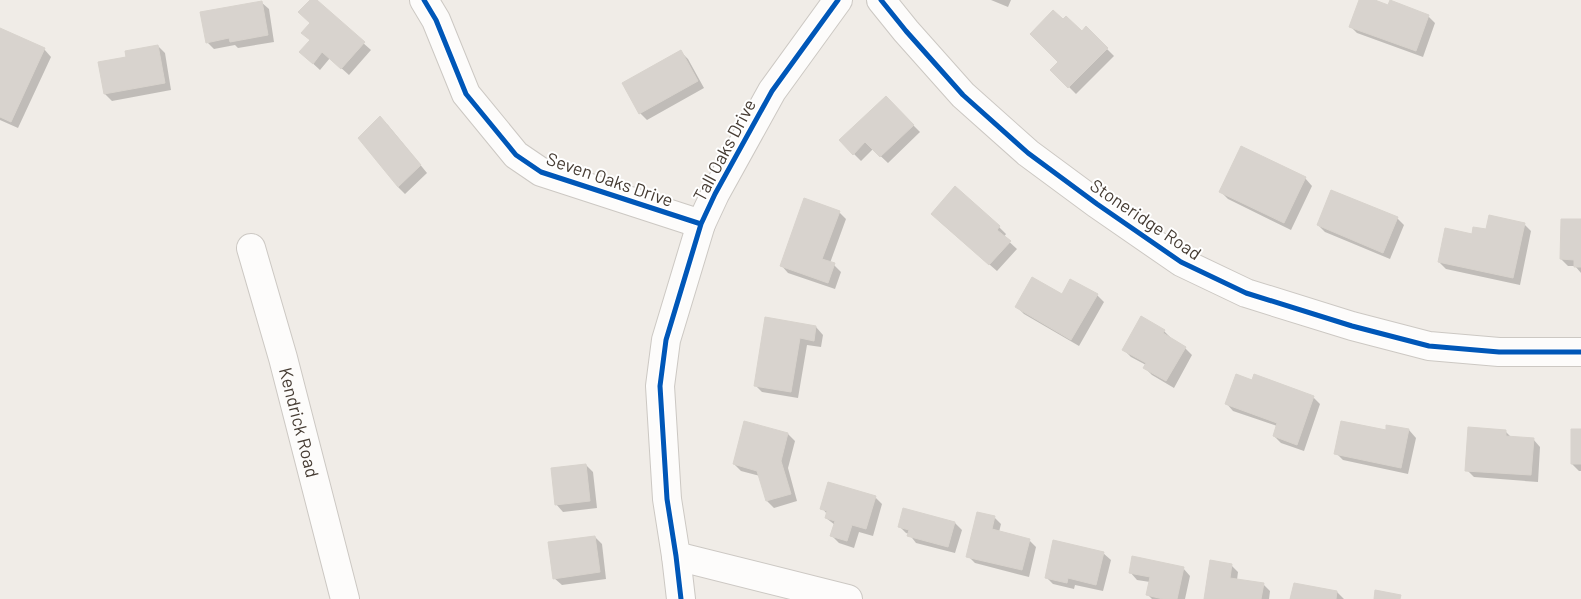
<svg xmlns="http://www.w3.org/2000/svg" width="1581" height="599" font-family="Barlow,sans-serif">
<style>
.shadow{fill:#0003}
.building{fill:#d8d3ce;stroke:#d8d3cd}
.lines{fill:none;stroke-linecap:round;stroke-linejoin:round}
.street-casing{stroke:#ccc8c3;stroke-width:30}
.street{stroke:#fdfcfb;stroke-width:28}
.cycleway-casing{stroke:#fff;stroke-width:8}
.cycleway{stroke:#0057b8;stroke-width:5}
.labels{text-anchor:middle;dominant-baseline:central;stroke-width:4;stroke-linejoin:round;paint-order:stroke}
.street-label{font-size:18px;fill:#463c33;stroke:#fff}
</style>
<rect width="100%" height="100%" fill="#f0ece7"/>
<!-- shadow -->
<path class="shadow" d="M311 0H315L371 50 349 75 330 58 320 70 308 59 311 41Z
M991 0H1011L1008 7Z
M1360 0H1371L1389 6 1428 16 1435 23 1423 57 1357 33 1350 26Z
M261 2 269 9 274 42 238 48 235 45 214 49 207 42Z
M1063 21 1082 33 1086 28 1114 56 1076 94 1052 70 1060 62Z
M0 29 44 49 51 57 18 128 0 120Z
M158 46 165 53 171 90 112 101 105 94 128 58Z
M681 52 688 59 704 88 647 120 640 113Z
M886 98 920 132 888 163 873 149 861 161 841 141Z
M387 124 427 173 405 194 398 187Z
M1305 178 1312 186 1291 230 1228 199 1221 192Z
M955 188 999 227 1006 234 1004 237 1017 249 997 271 939 221Z
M839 212 846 219 830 263 834 265 841 272 835 289 788 273 781 265Z
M1397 218 1404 225 1390 259 1325 232 1318 225Z
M1581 221V273L1575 266H1568L1561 259Z
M1524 224 1531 231 1520 285 1446 269 1439 262 1473 236 1488 231Z
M1062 295H1097L1104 302 1079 346 1024 314 1017 307Z
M766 319 816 327 823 335 821 347 807 345 798 398 762 392 755 385Z
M1164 331 1171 338V339L1185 348 1192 355 1174 388 1152 375 1145 368 1146 365 1131 357 1124 350Z
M1253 381 1313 397 1320 404 1304 451 1281 443 1274 436 1277 426 1233 411 1226 403Z
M1409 430 1416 438 1408 474 1343 460 1336 453 1387 431Z
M1581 430V471H1579L1572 464Z
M1505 431 1512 438 1533 439 1540 447 1538 482 1474 477 1467 470Z
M788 434 795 441 788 468 797 501 774 508 767 501 760 476 741 471 734 464Z
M586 465 593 472 597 508 563 512 556 504Z
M875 497 882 504 873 536 859 532 854 548 839 543 832 536 835 525 826 518 827 514 822 508Z
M994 517 1001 524 999 532 1029 540 1036 547 1029 577 975 563 968 556Z
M955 523 962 530 955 553 916 543 909 534 906 533 899 526Z
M595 537 602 544 606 579 562 585 554 578Z
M1103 553 1111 560 1103 591 1075 585 1074 589 1053 584 1046 577Z
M1231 565 1238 572 1237 580 1263 584 1270 591 1269 599H1205Z
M1183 568 1190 576 1185 599H1152L1148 595 1150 582 1137 580 1130 572Z
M1337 592 1344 599H1292Z"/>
<!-- building -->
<path class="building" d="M310 0H317L365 42 341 69 322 52 313 64 299 52 310 40 301 33 310 23 298 12Z
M1359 0H1375L1388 5 1390 0 1429 15 1416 51 1349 27Z
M262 1 268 35 230 42 229 38 206 43 200 12Z
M1053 10 1063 19 1066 16 1082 31 1086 26 1108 48 1068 88 1050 70 1058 62 1030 34Z
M0 28 45 48 11 122 0 117Z
M158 45 165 83 104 94 98 62 126 57 125 51Z
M681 50 698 81 639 114 622 83Z
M886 96 914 125 880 157 865 142 853 155 839 140Z
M380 116 421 165 398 187 358 138Z
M1241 146 1306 177 1284 223 1219 192Z
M955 186 1000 226 997 230 1011 241 989 265 931 214Z
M1331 190 1398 217 1383 253 1317 225Z
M804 198 840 211 822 259 835 263 828 283 780 266Z
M1489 215 1525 223 1513 278 1438 262 1445 228 1472 234 1473 227 1486 229Z
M1561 219H1581V267H1574V260L1560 259Z
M1032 277 1062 294 1070 279 1098 294 1071 340 1015 307Z
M1141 316 1165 330 1163 333 1186 347 1166 381 1143 368 1146 363 1122 350Z
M765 317 816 326 814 341 800 338 791 392 754 386Z
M1236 374 1252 380 1254 374 1314 396 1297 445 1273 436 1277 423 1225 404Z
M744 421 788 433 781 461 791 494 766 501 757 471 733 464Z
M1341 421 1386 430V425L1409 429 1401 468 1334 454Z
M1468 427 1506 430V436L1534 438 1531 475 1465 471Z
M1571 429H1581V464H1571Z
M586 464 590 501 555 505 551 468Z
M828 482 876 496 866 529 852 525 847 541 830 536 835 521 825 518 827 511 820 509Z
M903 508 955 522 948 547 907 536 909 530 898 527Z
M977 512 995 516 992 529 1030 539 1022 570 966 557Z
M595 536 600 572 553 579 548 542Z
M1053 540 1104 552 1096 585 1068 578 1067 583 1045 578Z
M1132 556 1184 567 1177 599H1163L1146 595 1150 577 1129 573Z
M1210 560 1232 564 1230 578 1264 583 1261 599H1204Z
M1294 583 1337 591 1336 599H1290Z
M1375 590 1401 595 1400 599H1374Z"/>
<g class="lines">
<defs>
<g id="street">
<path d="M424 0 436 20 466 94 516 155 541 172 701 224"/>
<path d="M881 0 906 31 963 95 1028 153 1097 204 1181 262 1246 293 1352 326 1429 346 1499 352H1581"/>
<path id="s1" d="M251 248 283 358 345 599"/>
<path d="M676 556 848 599"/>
<path d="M681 599 676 556 667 499 660 386 666 340 701 224 715 194 772 91 838 0"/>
</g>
</defs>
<!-- street casing -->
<use href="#street" class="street-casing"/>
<!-- street -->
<use href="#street" class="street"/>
<defs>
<path id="cycleway" d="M424 0 436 20 466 94 516 155 541 172 701 224
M881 0 906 31 963 95 1028 153 1097 204 1181 262 1246 293 1352 326 1429 346 1499 352H1581
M681 599 676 556 667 499 660 386 666 340 701 224 715 194 772 91 838 0"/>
</defs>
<!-- cycleway casing -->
<use href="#cycleway" class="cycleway-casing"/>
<!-- cycleway -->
<use href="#cycleway" class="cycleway"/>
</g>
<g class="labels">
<!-- street labels -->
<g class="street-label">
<text transform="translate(724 150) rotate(-62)">Tall Oaks Drive</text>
<text transform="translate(610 179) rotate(19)">Seven Oaks Drive</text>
<text transform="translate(1146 219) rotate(34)">Stoneridge Road</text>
<text stroke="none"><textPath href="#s1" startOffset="181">Kendrick Road</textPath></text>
</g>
</g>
</svg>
